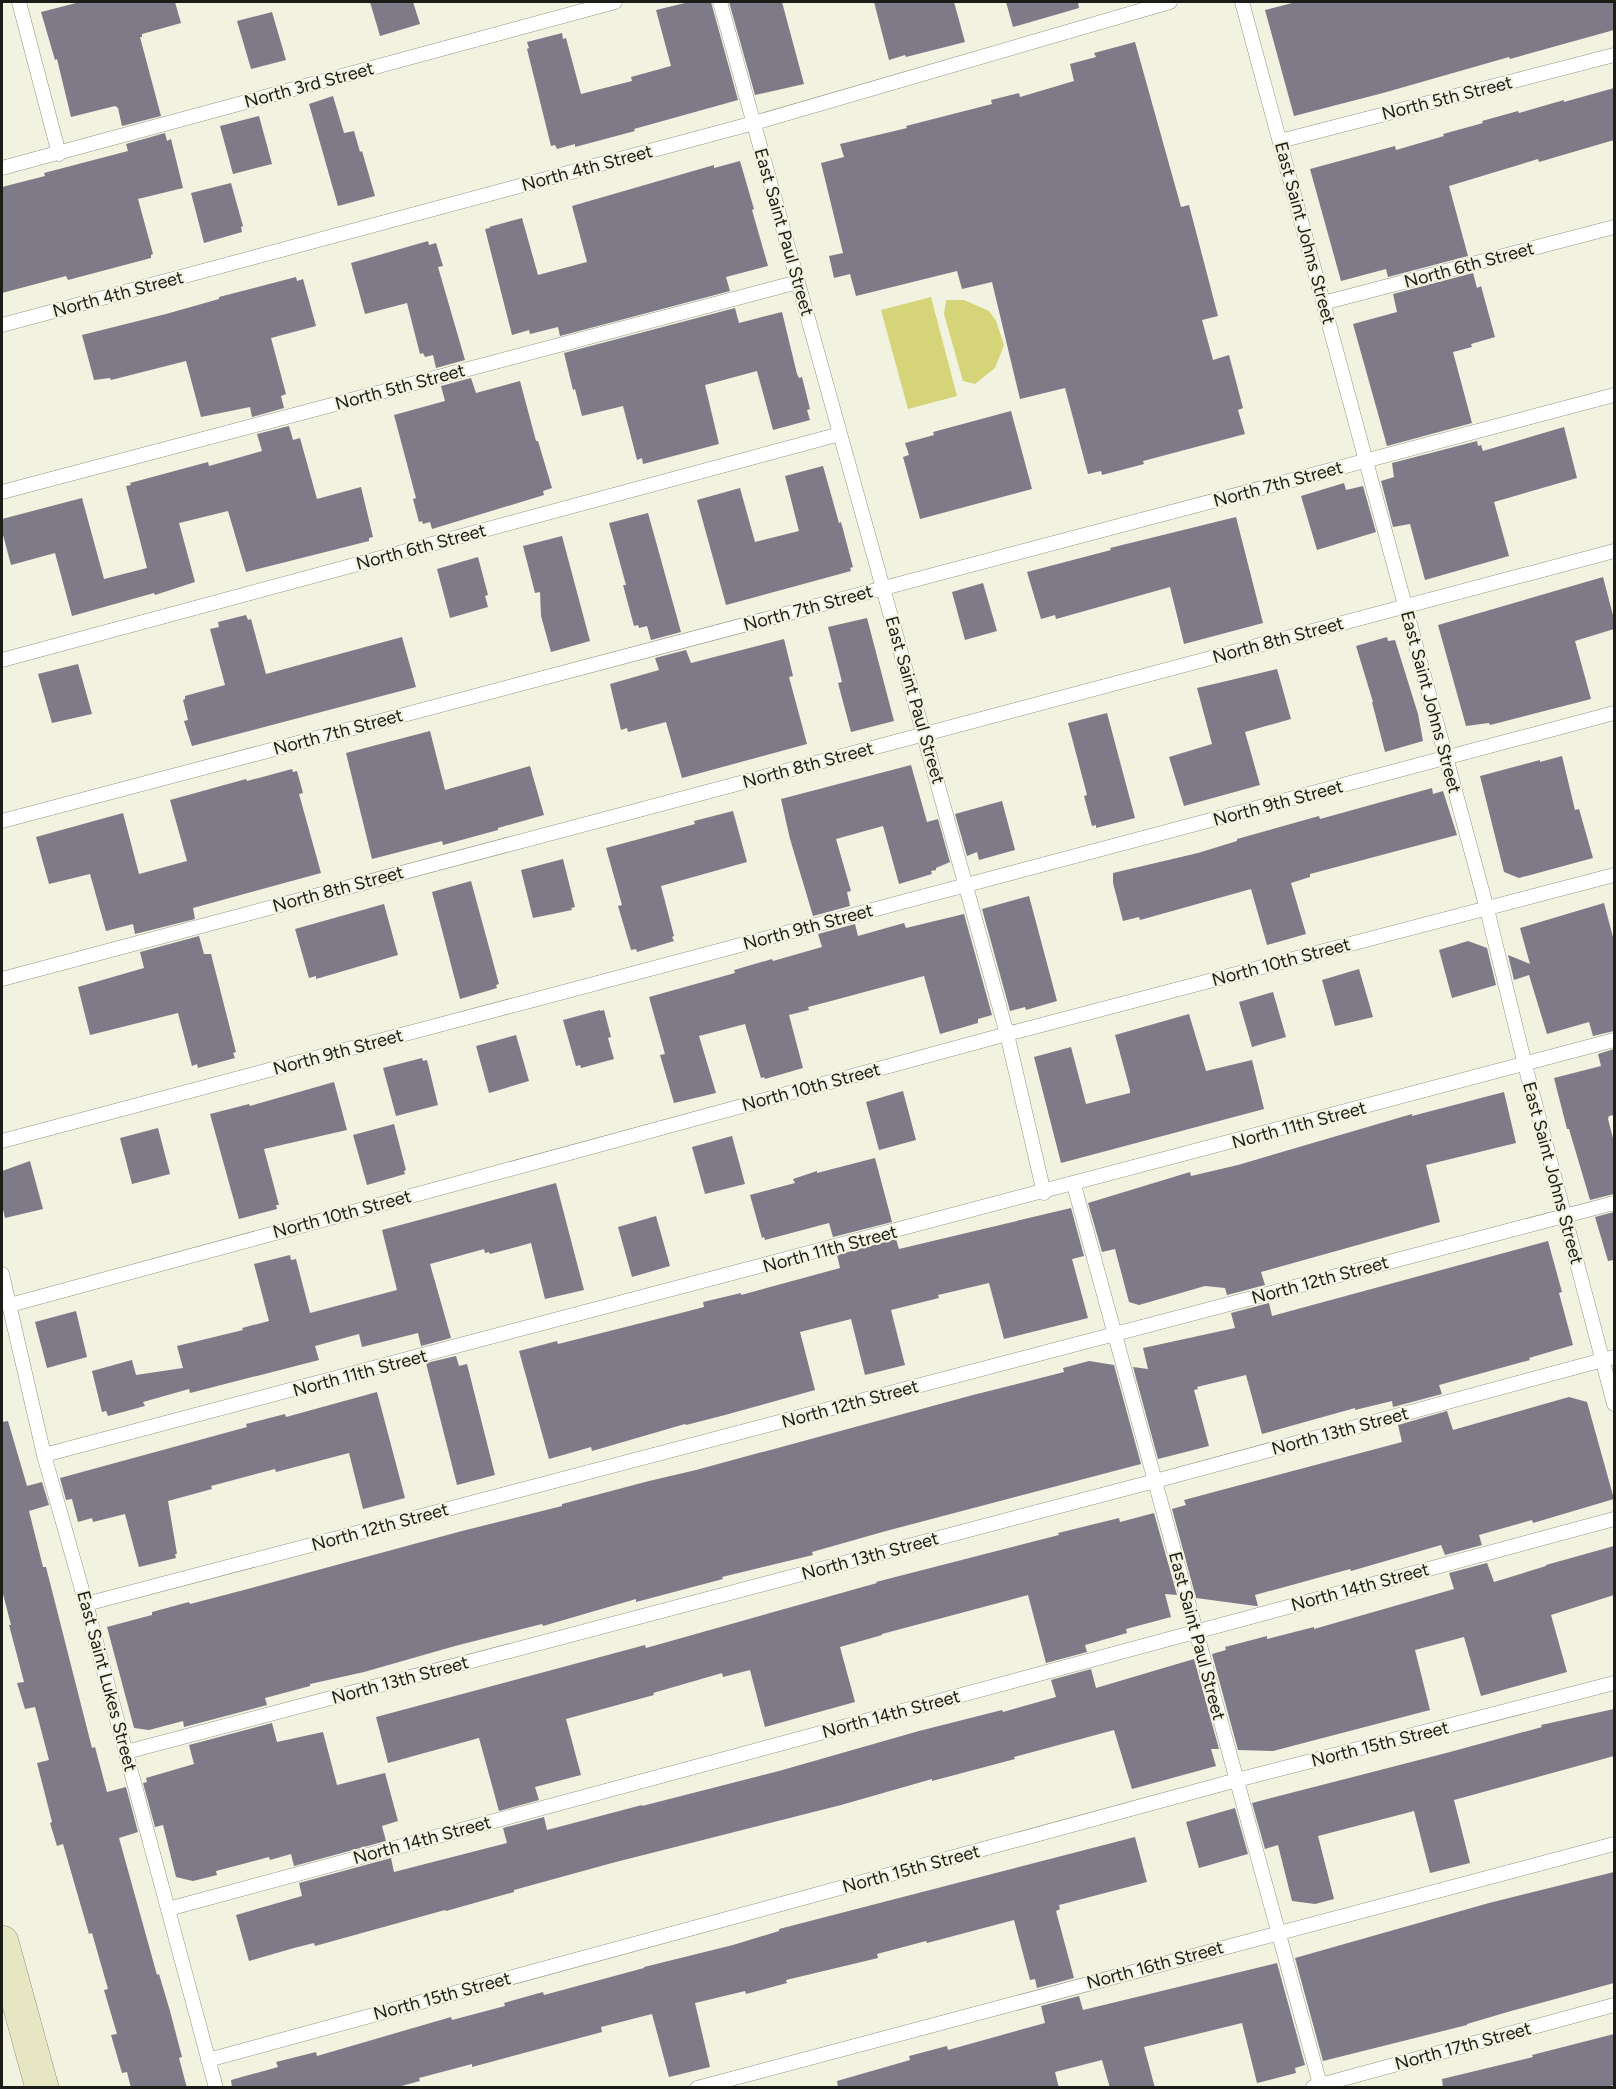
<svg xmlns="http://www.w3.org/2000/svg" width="1616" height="2089" font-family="Figtree,sans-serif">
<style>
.water{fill:#d5d479}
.building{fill:#7f7a88}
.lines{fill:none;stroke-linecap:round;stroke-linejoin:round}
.lane-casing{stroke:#949484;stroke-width:15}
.secondary-casing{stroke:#949484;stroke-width:34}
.lane{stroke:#fff;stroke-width:14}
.secondary{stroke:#e7e6c2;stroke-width:33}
.labels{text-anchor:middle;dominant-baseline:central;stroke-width:4.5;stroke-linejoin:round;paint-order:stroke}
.street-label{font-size:18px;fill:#1c1c16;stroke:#f2f2e1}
</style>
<rect width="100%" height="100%" fill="#f2f2e1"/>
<!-- water -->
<path class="water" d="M931 297 957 396 908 409 881 310Z
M946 300H964L989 311 996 321 1004 345 995 368 975 384 963 381 944 314Z"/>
<!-- building -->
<path class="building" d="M80 2H175L181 23 142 34V37H140L161 116 122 126 118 108 115 106 71 117 57 59 55 60 41 12Z
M370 2H413L420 24 380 36Z
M689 2H711L738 100 634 129 635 131 575 147V144L557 149 555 145 551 146 527 49 529 48 527 42 562 33 563 39 566 38 581 94 632 81 631 77 671 66 656 10Z
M729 2H782L804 84 755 95Z
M874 2H954L965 42 906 57 905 55 889 60Z
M1006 2H1078L1079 8 1013 27Z
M1296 2H1614V30L1510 59 1509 57 1383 93 1294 116 1265 10Z
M272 12 286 60 251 69 237 21Z
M1135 42 1181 207 1189 205 1218 316 1202 320 1213 360 1229 355 1243 408 1238 410 1245 434 1143 461 1144 464 1102 475 1101 471 1088 474 1065 388 1020 399 992 282 962 289 957 271 856 296 850 274 834 278 829 256 843 253 821 163 844 157 840 144 907 128 906 126 992 104 991 100 1019 93 1020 97 1074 81 1070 64 1096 57 1094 53Z
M1614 88V140L1539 162 1538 159 1449 186 1468 256 1388 277 1386 269 1341 281 1310 169 1395 146 1396 150 1444 136 1443 134 1483 123 1482 121 1518 111 1519 113 1564 100V102Z
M333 96 344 133 354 131 360 152 362 151 375 196 338 206 309 104Z
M259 116 272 164 233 174 220 126Z
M165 133 167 141 171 139 183 188 138 199 153 254 151 255V258L68 280 66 276 2 293V187L45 176 44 173 128 151 126 144Z
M740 161 754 209 752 210 768 266 726 277 730 291 560 336 558 327 530 334 529 330 512 335 485 229 490 228 489 227 522 218 538 275 583 263 587 262 572 206 714 165V168Z
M231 183 243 226 241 227 242 232 204 243 191 193Z
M428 241 429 245 436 243 443 266 438 267 465 360 436 368 433 355 425 357 423 353 420 354 407 303 365 314 351 263Z
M1473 273 1477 288 1481 286 1495 337 1471 344 1472 347 1453 352 1472 423 1387 446 1353 324 1397 312 1393 294Z
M296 277 297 281 303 279 316 326 271 338 286 394 281 396 284 408 252 417 250 407 201 417 186 361 111 380 110 378 94 380 82 335 166 314 219 299V297Z
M735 308 739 323 782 312 797 374 799 378 802 377 810 409 807 410 810 420 773 430 757 371 705 385 719 444 643 464 642 458 637 460 623 406 582 416 575 389 573 390 564 353Z
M471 378 476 393 520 381 536 441H538L552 488 543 491 544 495 432 529 430 522 423 524 422 521 419 522 413 499 416 498 394 415 445 401 441 386Z
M1011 411 1032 489 920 519 903 457 909 455 905 443 934 435 933 432Z
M289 426 293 440 300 438 317 499 361 487 373 537 369 538V541L246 572 228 511 179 523 195 582 155 595 154 593 72 616 55 553 11 565 2 531V519L82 498 104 579 147 568 126 486 131 485 130 483 208 462 209 466 262 451 257 434Z
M1564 427 1577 478 1494 502 1509 556 1425 580 1410 524 1393 527 1381 481 1394 477 1392 463 1477 441 1478 446 1481 445 1483 451Z
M823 466 839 523 841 522 853 567 850 568 851 571 726 605 697 500 740 488 755 542 799 531 785 476Z
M1344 483 1346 490 1363 486 1376 532 1317 550 1301 496Z
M648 513 681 632 651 640 647 626 639 628 638 625 634 626 623 585H626L609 523Z
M1236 517 1263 623 1184 644 1170 587 1056 619 1055 615 1041 619 1027 572 1111 550 1110 548Z
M562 536 590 641 551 652 541 616 540 592 535 593 523 546Z
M478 557 488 595 485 596 488 607 450 618 437 569Z
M1603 577 1614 619V629L1575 641 1591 699 1490 725 1489 723 1466 726 1438 625Z
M983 583 997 631 965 640 952 592Z
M246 615 248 620 251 619 266 674 402 637 416 687 192 746 184 721 188 720 183 700 185 699V696L225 685 210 629 219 627 218 622Z
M867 618 894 721 851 732 838 683 842 682 828 627Z
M1387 637 1388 641 1395 640 1418 714 1423 741 1385 752 1372 702H1373L1356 646Z
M784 639 793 676 789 677 807 744 682 778 666 722 628 732 627 728 621 730 610 684 659 670 655 658 686 650 691 663Z
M78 664 92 714 52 723 38 674Z
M1277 669 1291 719 1245 732 1260 785 1184 806 1169 757 1212 744 1197 688Z
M1107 713 1135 818 1096 828V825L1092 826 1084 796 1087 795 1068 723Z
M430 731 445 790 530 766 544 815 498 828V830L443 845 442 841 372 859 346 753Z
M1562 756 1575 810 1579 809 1593 858 1519 878 1504 872 1480 776 1540 760V762Z
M911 765 927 822 938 819 950 862 936 868V870L931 871 932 874 899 884 883 826 836 839 851 891 847 892 850 906 813 916 790 839 781 799Z
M292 769 293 772 297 771 303 793 299 794 321 873 193 908 195 919 135 934 133 924 106 931 90 874 49 884 36 837 123 813 139 874 187 861 170 800 246 779 247 781Z
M1432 788 1433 794 1443 791 1457 835 1310 874V877L1291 883 1306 934 1267 945 1251 889 1140 920 1139 917 1123 921 1113 883V873L1198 853 1237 841V839L1319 816 1320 819Z
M1002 801 1015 850 979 860 977 852 967 856 955 814Z
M733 811 747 862 661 886 674 936 672 937 674 941 637 952 636 949 631 950 618 906 622 905 606 848 695 824 694 821Z
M563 859 575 907 571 908 572 910 533 918 521 870Z
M471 881 499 984 496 985 497 988 460 999 432 892Z
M1029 896 1057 1001 1026 1010 1025 1007 1010 1011 982 909Z
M1604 903 1614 941V1031L1593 1036 1589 1022 1547 1034 1529 975 1514 980 1508 955 1530 964 1520 928Z
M384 904 398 955 316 979V976L309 978 295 929Z
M964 914 992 1015 978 1019V1023L940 1034 924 976 831 1001 808 1007 809 1010 789 1015 803 1068 765 1079 764 1077 761 1078 745 1024 699 1036 716 1093 674 1103 660 1055 665 1054 649 997 735 973 734 970 772 959 773 961 822 947 818 934 855 924 858 936 904 923 906 928Z
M199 936 204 954H211L236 1052 233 1053 235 1058 198 1068 197 1064 192 1066 178 1013 90 1035 78 987 144 968 140 952Z
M1468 941 1487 948 1496 985 1452 998 1439 950Z
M1359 969 1373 1017 1335 1026 1322 980Z
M1273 992 1286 1037 1252 1047 1239 1002Z
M600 1010V1011L604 1010 611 1037 608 1038 614 1059 581 1068 580 1065 576 1066 563 1020Z
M1189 1014 1206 1071 1252 1060 1264 1109 1061 1163 1034 1057 1071 1047 1086 1104 1130 1093V1090L1115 1035Z
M516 1035 529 1081 489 1093 476 1046Z
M1614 1049V1115L1609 1116 1608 1119 1614 1142V1194L1590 1200 1569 1129H1567L1554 1078 1601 1066 1598 1054Z
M422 1058 423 1061 427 1060 438 1105 396 1116 383 1068Z
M334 1082 347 1130 264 1149 279 1205H276L277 1209 239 1219 210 1114 249 1104 250 1106Z
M903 1091 916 1140 879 1150 866 1102Z
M1504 1092 1516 1143 1426 1165 1440 1222 1261 1272 1265 1285 1227 1295 1225 1288 1205 1286 1139 1305 1129 1302 1115 1249 1102 1252 1088 1203 1190 1172 1191 1176 1238 1165 1412 1114V1116Z
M394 1124 406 1170 404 1171 405 1174 367 1185 353 1135Z
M158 1128 170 1174 132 1184 120 1138Z
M732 1136 745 1184 705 1194 692 1147Z
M875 1158 892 1222 833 1237 829 1223 765 1240 764 1237 762 1238 750 1195 795 1183 793 1179 817 1171V1173Z
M30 1161 43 1209 5 1218 2 1205V1171Z
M556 1183 584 1290 545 1299 531 1243 490 1254 489 1252 485 1253 484 1249 430 1264 451 1338 421 1346 418 1333 362 1347 359 1334 315 1346 319 1360 190 1393 189 1389 143 1402 145 1406 108 1416 106 1411 102 1412 92 1371 132 1360 136 1375 183 1368 177 1346 243 1330 242 1328 269 1321 254 1264 290 1255 291 1260 296 1259 310 1313 397 1290 382 1230Z
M1071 1208 1084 1256 1072 1259 1088 1318 1004 1339 989 1283 938 1295 939 1298 891 1310 905 1365 865 1375 851 1319 800 1332 815 1390 725 1415 686 1425 685 1424 592 1451 591 1447 549 1459 519 1351 557 1341 558 1344 677 1314 704 1307 703 1302 741 1293V1295L840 1268 837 1255 896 1239 899 1249Z
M1614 1212V1260L1608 1261 1595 1217Z
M656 1216 670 1266 632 1277 618 1227Z
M1548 1241 1562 1292 1559 1293 1573 1345 1529 1358 1530 1360 1439 1385 1442 1394 1393 1407 1392 1401 1355 1410V1408L1262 1434 1246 1375 1197 1387 1198 1389 1194 1390 1209 1446 1158 1459 1133 1367 1148 1369 1143 1348 1235 1328 1231 1313 1269 1303 1272 1316Z
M76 1311 87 1357 47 1368 35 1322Z
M456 1356 459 1366 467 1364 495 1475 457 1485 426 1363Z
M1089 1361 1114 1365 1141 1464 886 1531 812 1552 813 1555 722 1577 723 1579 636 1602V1599L543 1626 542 1624 455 1646 364 1672 310 1684V1686L265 1698 267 1705 184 1727 183 1721 149 1730 134 1728 107 1627 152 1615V1612L189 1602 190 1604 240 1591 462 1531 562 1506V1504L649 1481 696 1470 973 1395 1064 1372 1063 1368Z
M377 1392 405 1498 363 1509 349 1453 276 1472 275 1469 211 1486 212 1489 168 1501 177 1554H175L176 1558 139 1567 125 1514 93 1522 92 1518 78 1522 72 1499 66 1500 60 1478 247 1427 246 1424 285 1414 286 1417Z
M1569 1397 1587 1402 1614 1499 1533 1523 1532 1520 1479 1535 1482 1545 1445 1555 1441 1545 1351 1571 1350 1569 1255 1595 1258 1606H1256L1196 1598 1172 1509 1186 1505 1184 1500 1402 1442 1398 1425 1447 1411 1453 1430Z
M8 1421 27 1486 42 1482 49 1505 29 1511 43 1567H46L92 1748 95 1747 107 1792 126 1787 138 1832 119 1838 157 1975 159 1974 170 2011 182 2057 179 2058 187 2088H131L127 2072 122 2073 111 2035 117 2034 104 1990 108 1989 92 1933 89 1934 63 1844 57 1846 50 1823 52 1822 37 1763 49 1760 35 1707 25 1709 17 1683 24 1682 9 1625H11L2 1590V1422Z
M1154 1513 1177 1595 1165 1594 1171 1617 1126 1629 1127 1633 1085 1645 1087 1652 1046 1663 1028 1595 882 1634V1635L840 1647 855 1702 808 1715 765 1727 750 1670 723 1677 722 1673 653 1693 654 1695 566 1719 581 1775 535 1787 539 1800 499 1811 479 1738 388 1763 376 1717 645 1645 646 1648 877 1583 876 1582 1059 1535 1058 1533 1119 1518 1120 1522Z
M1614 1546V1595L1551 1615 1567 1672 1481 1696 1464 1637 1415 1650 1430 1710 1273 1751 1238 1750 1212 1654 1226 1650 1225 1647 1267 1636V1639L1314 1627V1629L1454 1589 1449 1573 1487 1563 1494 1582 1546 1566V1565Z
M1194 1659 1219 1749H1211L1216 1766 1132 1789 1114 1730 1014 1757 1015 1759 932 1781V1779L841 1805 612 1863 514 1890V1892L446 1911 445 1910 315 1946 314 1943 294 1948 249 1961 236 1915 302 1896 299 1883 391 1858 394 1872 507 1843 503 1828 544 1817 547 1830 642 1805V1806L779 1771 919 1731 1002 1710 1003 1712 1056 1697 1051 1680 1091 1669 1096 1688Z
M1614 1709V1756L1454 1800 1470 1863 1430 1873 1414 1811 1318 1836 1334 1899 1315 1904 1292 1901 1278 1845 1265 1849 1252 1803 1450 1752 1542 1727 1541 1725Z
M272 1723 277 1742 323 1732 337 1785 385 1773 398 1821 382 1826 386 1841 294 1866 291 1854 270 1860 269 1857 216 1871 217 1875 193 1881 176 1877 163 1825 155 1827 143 1783 147 1782 146 1778 194 1764 189 1745Z
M1235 1808 1248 1854 1199 1868 1186 1822Z
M1135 1837 1147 1882 1059 1905 1060 1909 1056 1911 1074 1978 1037 1988 1035 1979 1030 1980 1014 1920 927 1943 926 1941 877 1954 878 1958 786 1980 787 1983 746 1994 745 1991 695 2003 710 2067 669 2077 652 2014 601 2027 602 2032 472 2067V2064L419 2078 420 2081 394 2088H232L231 2080 278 2067 276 2062 316 2052 317 2056 451 2017 452 2020 505 2006 504 2003 543 1992 544 1995 644 1968V1967L733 1945 779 1931V1929Z
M1614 1872V1983L1511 2011 1467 2024V2025L1323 2061 1295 1958 1489 1903Z
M1277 1963 1305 2065 1295 2068 1296 2073 1257 2083 1242 2023 1144 2047 1155 2088H1110L1102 2060 1055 2072 1059 2088H838L837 2081 910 2060 909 2056 947 2046 948 2050 1045 2023 1041 2006 1079 1996 1083 2010Z
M1614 2034V2085L1603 2088H1443L1442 2079 1533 2057 1532 2055Z"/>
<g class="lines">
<defs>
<path id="lane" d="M19 2 59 154
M720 2 1007 1034 1044 1193
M1242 2 1487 909 1525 1065 1614 1404
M1280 141 1614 55
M2 168 615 2
M1323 303 1614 227
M2 325 754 123 1170 2
M2 492 798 282
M2 660 840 434
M2 821 1614 395
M2 979 1614 551
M2 1141 1614 713
M1074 1185 1321 2088
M2 1274 44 1455 86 1604 216 2088
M10 1305 1007 1034 1614 875
M44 1455 1614 1040
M86 1604 1614 1203
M126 1752 1155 1481 1614 1357
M168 1909 1614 1519
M208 2060 1237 1780 1614 1683
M1313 2087 1614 2005
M697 2088 1614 1844"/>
<path id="secondary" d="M2 1942 42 2088"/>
</defs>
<!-- lane casing -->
<use href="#lane" class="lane-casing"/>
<!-- secondary casing -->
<use href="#secondary" class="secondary-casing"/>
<!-- lane -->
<use href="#lane" class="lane"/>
<!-- secondary -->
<use href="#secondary" class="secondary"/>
</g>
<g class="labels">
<!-- street labels -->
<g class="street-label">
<text transform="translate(309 85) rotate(-15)">North 3rd Street</text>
<text transform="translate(1447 98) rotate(-14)">North 5th Street</text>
<text transform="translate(587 168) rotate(-15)">North 4th Street</text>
<text transform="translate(784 232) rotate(74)">East Saint Paul Street</text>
<text transform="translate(1305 233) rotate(75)">East Saint Johns Street</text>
<text transform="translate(1469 265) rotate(-15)">North 6th Street</text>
<text transform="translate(118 294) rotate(-15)">North 4th Street</text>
<text transform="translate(400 387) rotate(-15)">North 5th Street</text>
<text transform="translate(1278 484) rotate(-15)">North 7th Street</text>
<text transform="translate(421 547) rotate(-15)">North 6th Street</text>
<text transform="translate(808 608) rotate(-15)">North 7th Street</text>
<text transform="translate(1278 640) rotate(-15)">North 8th Street</text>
<text transform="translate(915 700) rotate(74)">East Saint Paul Street</text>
<text transform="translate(1431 702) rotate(75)">East Saint Johns Street</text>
<text transform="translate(338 732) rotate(-15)">North 7th Street</text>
<text transform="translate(808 765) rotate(-15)">North 8th Street</text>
<text transform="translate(1278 803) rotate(-15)">North 9th Street</text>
<text transform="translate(338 889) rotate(-15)">North 8th Street</text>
<text transform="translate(808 927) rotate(-15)">North 9th Street</text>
<text transform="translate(1281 962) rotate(-15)">North 10th Street</text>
<text transform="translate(338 1052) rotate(-15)">North 9th Street</text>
<text transform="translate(811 1087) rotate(-15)">North 10th Street</text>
<text transform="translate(1299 1125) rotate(-15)">North 11th Street</text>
<text transform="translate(1553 1173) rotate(75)">East Saint Johns Street</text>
<text transform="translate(342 1214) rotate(-15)">North 10th Street</text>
<text transform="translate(830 1249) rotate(-15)">North 11th Street</text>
<text transform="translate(1320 1280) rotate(-15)">North 12th Street</text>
<text transform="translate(360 1373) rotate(-15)">North 11th Street</text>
<text transform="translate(850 1404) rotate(-15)">North 12th Street</text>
<text transform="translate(1340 1431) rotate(-15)">North 13th Street</text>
<text transform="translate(380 1527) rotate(-15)">North 12th Street</text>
<text transform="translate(870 1556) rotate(-15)">North 13th Street</text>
<text transform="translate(1360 1587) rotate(-15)">North 14th Street</text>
<text transform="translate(1197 1636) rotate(75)">East Saint Paul Street</text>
<text transform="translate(400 1680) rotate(-15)">North 13th Street</text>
<text transform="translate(107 1681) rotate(75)">East Saint Lukes Street</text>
<text transform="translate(891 1714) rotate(-15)">North 14th Street</text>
<text transform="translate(1380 1744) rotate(-14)">North 15th Street</text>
<text transform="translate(422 1840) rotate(-15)">North 14th Street</text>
<text transform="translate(911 1869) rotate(-15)">North 15th Street</text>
<text transform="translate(1155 1965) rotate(-15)">North 16th Street</text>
<text transform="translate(442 1996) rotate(-15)">North 15th Street</text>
<text transform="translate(1463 2046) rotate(-15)">North 17th Street</text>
</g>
</g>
<!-- border -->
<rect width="1616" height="2089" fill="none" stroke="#1c1c16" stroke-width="6"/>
</svg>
